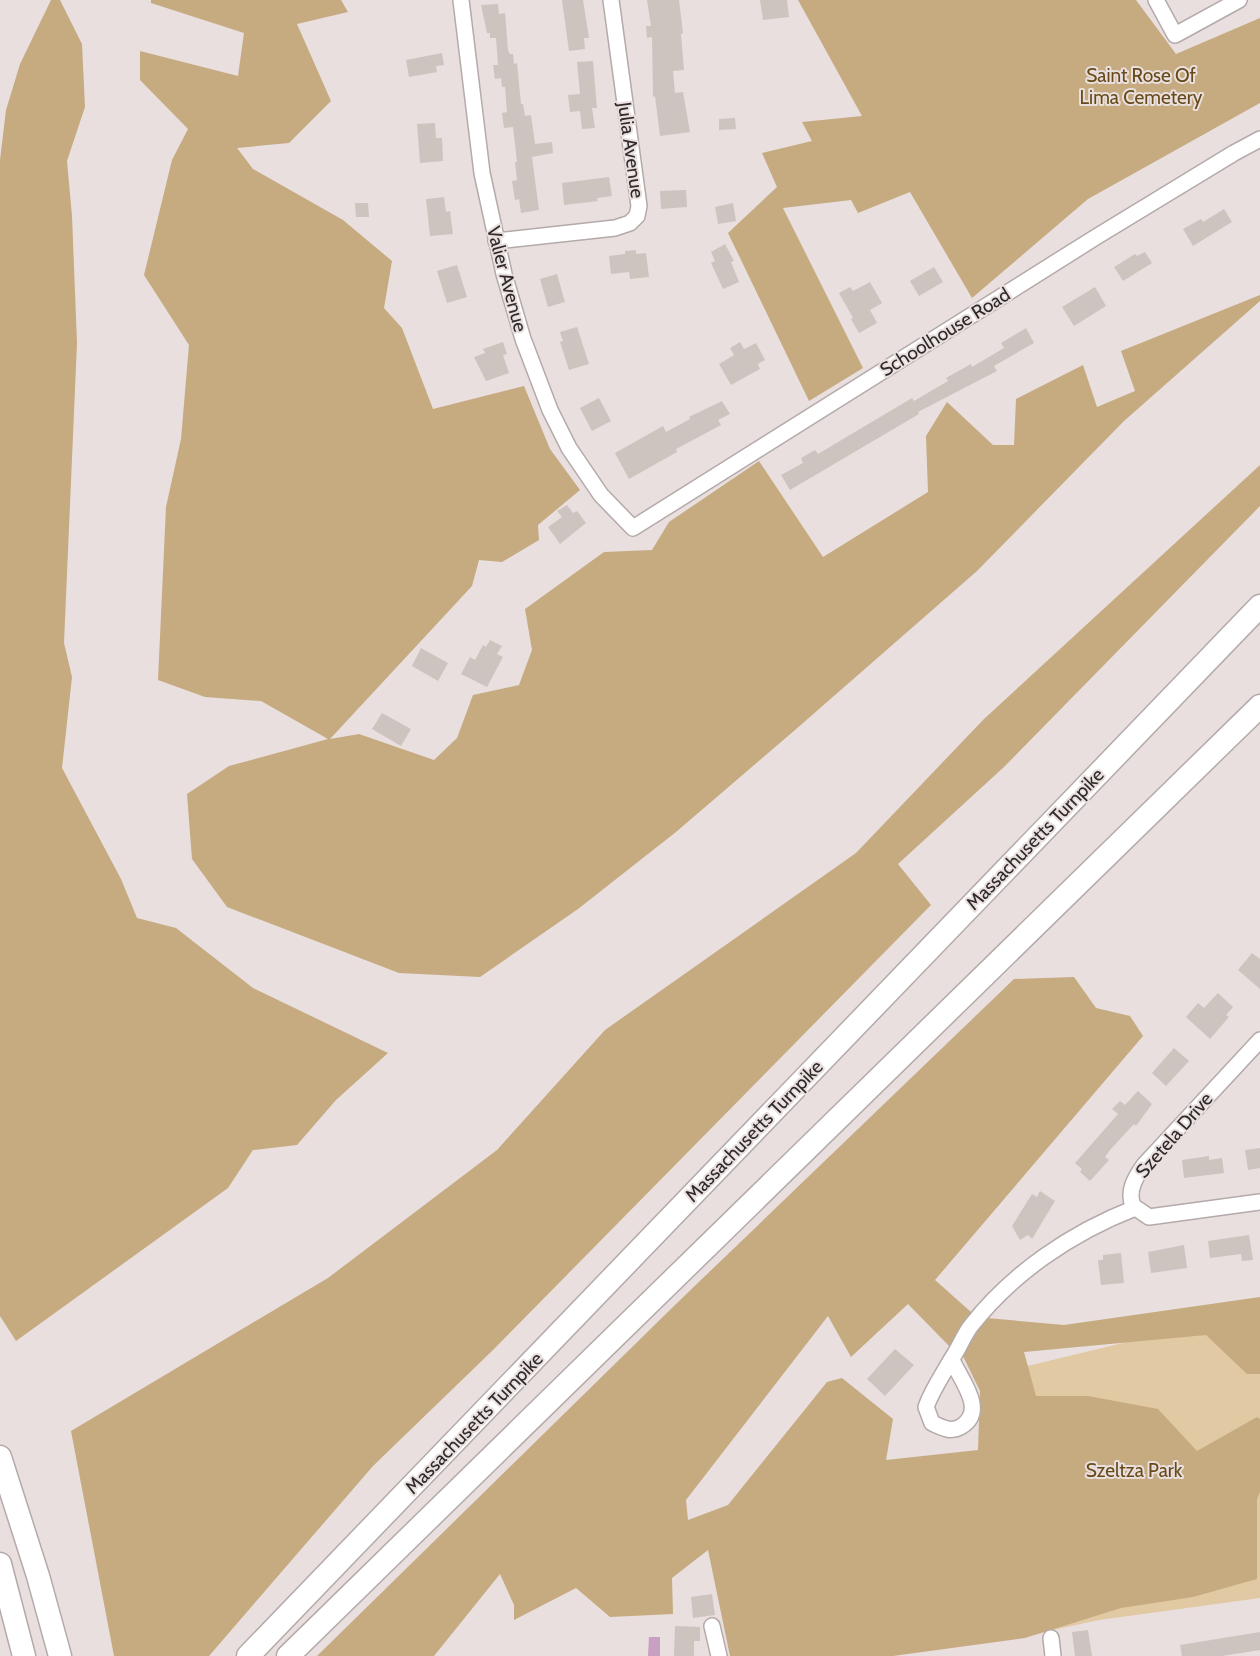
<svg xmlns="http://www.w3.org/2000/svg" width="1260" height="1656" font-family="Cabin,sans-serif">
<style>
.green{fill:#e1c9a3}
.forest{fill:#c6aa80}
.water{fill:#c8a0c2}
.building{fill:#cdc4c0}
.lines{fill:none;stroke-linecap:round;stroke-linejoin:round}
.minor-casing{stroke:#b4aaa9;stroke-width:18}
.highway-casing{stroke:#b4aaa9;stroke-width:25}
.minor{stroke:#fff;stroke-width:15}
.highway{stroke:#fff;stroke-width:22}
.labels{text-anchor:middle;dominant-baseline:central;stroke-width:4;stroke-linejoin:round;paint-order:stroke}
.park-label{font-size:19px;fill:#674a18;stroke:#e9dfde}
.street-label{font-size:19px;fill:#2e2a29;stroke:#e9dfde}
</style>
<rect width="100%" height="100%" fill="#e9dfde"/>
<!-- green -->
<path class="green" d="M1260 1310V1598L1099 1620 1030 1635 994 1374Z"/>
<!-- forest -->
<path class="forest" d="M51 0H60L82 44 85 107 67 161 72 216 77 343 64 643 72 677 62 768 121 879 137 918 176 928 253 988 388 1053 336 1100 297 1145 253 1150 228 1188 16 1341 0 1316V160L6 110 20 64Z
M151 0H341L348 12 297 24 331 101 289 143 237 148 253 169 343 220 392 261 384 308 402 328 433 409 524 386 550 449 580 490 538 525 539 540 502 562 479 560 472 586 330 739 359 734 434 760 457 738 473 695 519 685 532 650 525 609 604 552 652 550 669 522 759 461 823 557 928 492 926 436 947 402 993 445H1014L1016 399 1083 365 1097 407 1135 391 1121 351 1260 295V301L1124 421 977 571 795 730 676 832 578 909 480 977 399 973 227 907 192 859 187 794 229 766 328 739 261 701 205 697 158 680 166 507 181 439 189 345 144 275 172 160 188 129 140 80V51L238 76 244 33 151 3Z
M798 0H1136L1176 54 1260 18V103L1088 199 972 298 910 192 858 213 851 200 783 208 863 368 809 401 728 233 777 187 762 153 812 141 802 122 862 116Z
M1260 465V506L1004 767 898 864 931 905 493 1350 373 1466 209 1656H114L71 1431 328 1278 497 1150 605 1030 856 853 984 719Z
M1074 977 1096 1008 1130 1016 1143 1036 935 1280 971 1312 952 1349 908 1304 851 1357 828 1316 686 1500 688 1520 728 1505 827 1382 842 1378 893 1419 886 1460 978 1450 980 1391 962 1354 987 1318 1064 1325 1260 1297V1374H1247L1206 1335 1024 1352 1036 1396H1088L1158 1409 1197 1451 1257 1417 1260 1419V1492L1257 1499V1579L1193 1597 1121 1608 1025 1638 893 1656H730L708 1550 672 1578 673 1614 610 1617 576 1588 514 1620V1605L500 1574 434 1656H317L676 1304 1014 979Z"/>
<!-- water -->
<path class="water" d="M649 1637H660V1656H648Z"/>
<!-- building -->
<path class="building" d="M562 0H583L589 38H584L585 49 569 51Z
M647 0H679L683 33 681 34 684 70 673 71 675 93 683 92 690 132 660 136 655 96 653 97 652 37 647 38 646 26H651Z
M760 0H787L789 17 763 20Z
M498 4 499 14 505 13 508 50 510 54H513L514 64 517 63 521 104H523L525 116 531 115 535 144 552 142 553 153 532 157 539 210 521 213 519 199 515 200 512 181 517 180 515 162H517L513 127 504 128 502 113 507 112 505 87H502L501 78 495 79 493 65H498L496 38H490V33H487L481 5Z
M442 53 444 65 436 66 437 72 409 77 406 60Z
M593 61 597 108H592L595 128 582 129 580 111 570 112 568 95 580 94 577 62Z
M735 118 736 129 719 130V119Z
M435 123 436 138H442L443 161 420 163 417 124Z
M609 177 612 196 597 198 598 201 564 205 562 183Z
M686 190 687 207 661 209 660 191Z
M444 197 446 212 450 211 453 234 430 236 426 199Z
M355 203H368L369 217H356Z
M733 203 736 221 718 224 715 207Z
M1224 209 1232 222 1193 246 1183 229 1201 219 1203 222Z
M725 244 734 261 731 262 739 282 723 289 711 263 715 261 711 252Z
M636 250V254L646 253 649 277 630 279 629 272 611 274 609 256 625 254V251Z
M1145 252 1152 263 1123 281 1114 267 1135 254 1137 256Z
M457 265 467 297 447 303 437 271Z
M934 267 943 282 919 296 910 281Z
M557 274 565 302 548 307 540 279Z
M870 282 882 303 870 310 877 323 859 333 851 319 853 318 839 293 850 287 853 291Z
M1095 287 1106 306 1074 326 1062 307Z
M577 327 589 364 569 370 560 342 563 341 560 332Z
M1026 328 1034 343 994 366 997 371 918 412 919 414 790 490 781 475 803 463 801 458 815 450 818 454 912 398 914 401 948 381 946 378 971 364 972 367 1004 348 1001 343Z
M503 342 507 354 503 355 509 373 486 381 474 357 485 353 483 349Z
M740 342 744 349 756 343 765 360 758 364 760 369 731 385 719 364 734 355 730 348Z
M599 398 611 421 592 431 580 408Z
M722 401 730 414 718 420 721 425 676 449 677 452 629 479 615 453 663 426 666 432 690 419 689 417Z
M567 505 573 513 577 511 586 523 560 544 548 527 562 517 557 511Z
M490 640 502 646 497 654 503 657 487 687 461 674 470 657 475 660 483 645 486 647Z
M421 648 448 663 438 681 412 666Z
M382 713 411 729 401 746 372 729Z
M1252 953 1260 959V989L1238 970Z
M1218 993 1233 1007 1226 1015 1229 1017 1210 1039 1186 1017 1198 1003 1204 1008Z
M1174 1048 1189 1061 1166 1086 1152 1073Z
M1138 1091 1152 1104 1136 1126 1134 1124 1110 1150 1105 1157 1109 1160 1090 1181 1080 1172 1082 1169 1075 1163 1118 1114 1112 1109 1120 1101 1125 1105Z
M1260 1148V1168L1248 1170 1245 1150Z
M1209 1156V1160L1222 1158 1224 1173 1184 1178 1182 1160Z
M1040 1191 1055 1201 1032 1239 1028 1235 1020 1240 1012 1226 1032 1194 1037 1197Z
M1249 1235 1253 1260 1242 1261 1241 1254 1210 1258 1208 1241Z
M1184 1245 1187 1268 1151 1273 1148 1252Z
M1121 1253 1124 1283 1101 1285 1098 1260H1103V1255Z
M895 1349 914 1365 885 1396 867 1379Z
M712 1594 715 1615 693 1618 691 1597Z
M675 1626 700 1627V1641H694V1656H674Z
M1088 1630 1092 1656H1075L1072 1632Z
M1260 1632V1650L1222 1656H1182L1180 1645Z"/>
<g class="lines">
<defs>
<path id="minor" d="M461 0 482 173 504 274 523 339 550 410 569 448 601 495 633 528 1096 237 1234 153 1260 139
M1156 0 1175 35 1239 0
M496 241 615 228 630 223 637 216 639 206 611 0
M1260 1040 1144 1165C1135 1178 1127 1191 1133 1206L1149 1217 1260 1202
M952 1360C960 1379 987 1410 962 1426 951 1433 943 1428 932 1423L926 1407C932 1390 942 1376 951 1360 958 1350 963 1337 970 1327 1012 1273 1071 1233 1135 1208
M712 1626 719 1656
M1051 1638 1053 1656"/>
<path id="highway" d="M0 1457 38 1576 60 1656
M0 1564 24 1656
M248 1656 1260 606
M288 1656 1260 706"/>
</defs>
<!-- minor casing -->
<use href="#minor" class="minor-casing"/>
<!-- highway casing -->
<use href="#highway" class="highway-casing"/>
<!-- minor -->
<use href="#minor" class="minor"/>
<!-- highway -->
<use href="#highway" class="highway"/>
</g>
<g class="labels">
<!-- park labels -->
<g class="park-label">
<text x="1141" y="75">Saint Rose Of<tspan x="1141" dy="22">Lima Cemetery</tspan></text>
<text x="1134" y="1470">Szeltza Park</text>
</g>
<!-- street labels -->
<g class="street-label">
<text transform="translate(631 150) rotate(82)">Julia Avenue</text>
<text transform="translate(507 279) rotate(75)">Valier Avenue</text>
<text transform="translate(945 332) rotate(-32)">Schoolhouse Road</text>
<text transform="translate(1035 839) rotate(-46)">Massachusetts Turnpike</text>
<text transform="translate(754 1131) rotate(-46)">Massachusetts Turnpike</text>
<text transform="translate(1174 1135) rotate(-49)">Szetela Drive</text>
<text transform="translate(474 1423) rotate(-46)">Massachusetts Turnpike</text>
</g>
</g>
</svg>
